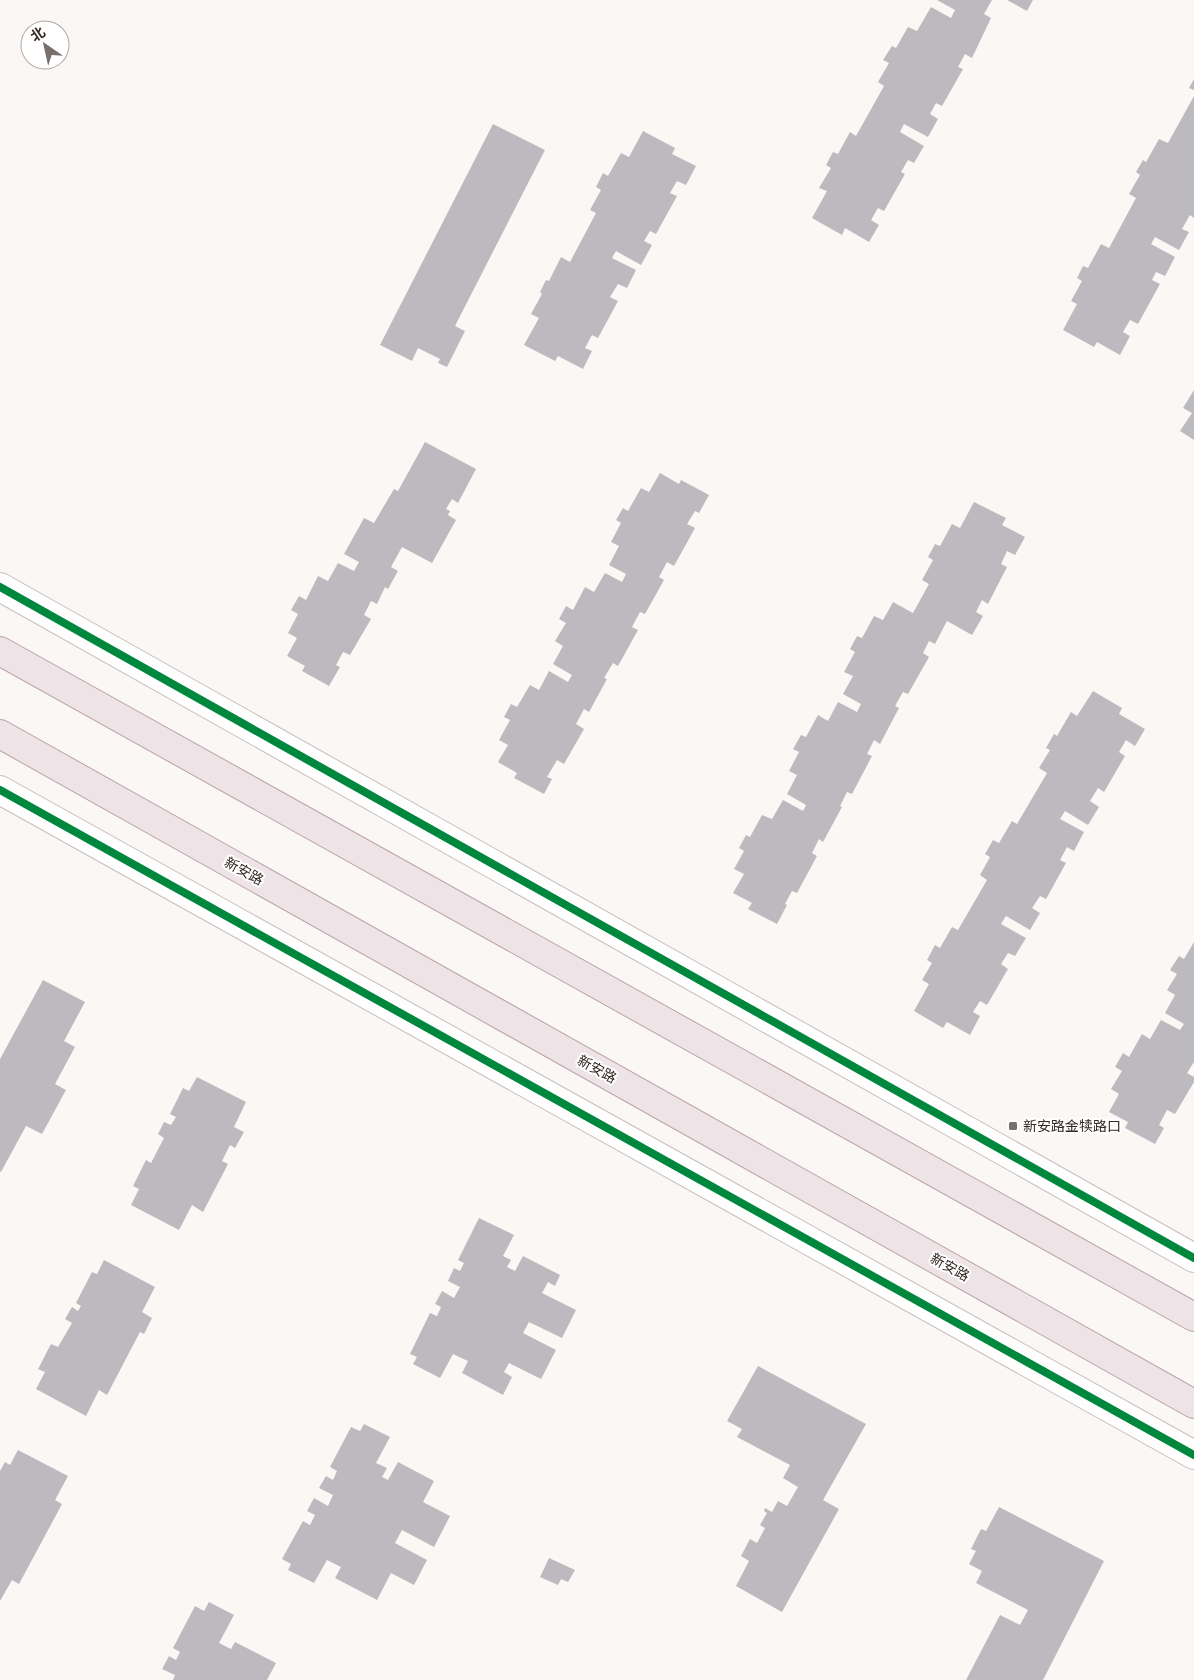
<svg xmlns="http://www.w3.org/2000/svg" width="1194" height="1680" font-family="'Libre Baskerville','Noto Sans SC',serif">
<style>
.building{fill:#bdbabf}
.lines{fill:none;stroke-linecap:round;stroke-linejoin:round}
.street-casing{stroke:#c7bfbb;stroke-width:30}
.primary-casing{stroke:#b9a4a8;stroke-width:30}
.street{stroke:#fefefe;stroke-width:28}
.primary{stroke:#eee3e6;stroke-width:28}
.cycleway-casing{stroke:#fff;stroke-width:11}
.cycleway{stroke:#00873e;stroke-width:8}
.poi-dot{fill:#7a706b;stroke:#fff;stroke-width:2}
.labels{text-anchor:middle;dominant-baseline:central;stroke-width:4;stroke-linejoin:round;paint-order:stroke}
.street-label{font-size:14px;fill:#342721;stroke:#fff}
.poi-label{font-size:14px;fill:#342721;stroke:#fff;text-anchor:start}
</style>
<rect width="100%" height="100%" fill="#fbf7f5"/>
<!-- building -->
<path class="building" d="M937 0H992L984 14 991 18 972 58 965 54 958 67 963 69 942 106 936 103 930 114 938 119 928 137 904 124 900 132 924 146 914 163 908 160 901 172 905 174 884 211 878 208 871 220 879 225 869 242 845 228 842 235 812 218 827 191 819 188 831 168 826 165 833 152 838 154 850 132 856 136 884 86 878 82 889 63 883 60 892 46 896 48 908 27 917 31 931 7 951 18 955 10Z
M1007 0H1033L1027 11Z
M1194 79V90L1189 88Z
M1194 96V218L1190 215 1182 229 1189 232 1179 250 1155 237 1151 244 1175 257 1165 276 1156 272 1152 280 1160 284 1138 324 1130 320 1123 332 1130 336 1120 355 1097 342 1094 347 1063 330 1077 304 1071 301 1082 281 1077 278 1083 266 1088 268 1101 244 1109 248 1136 198 1129 194 1140 175 1136 172 1143 160 1146 162 1159 139 1168 143Z
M493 124 545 150 455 326 465 331 447 367 438 363 440 359 418 348 412 361 380 345Z
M643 131 675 148 672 154 696 166 686 185 677 181 670 193 677 196 656 234 650 231 644 241 652 245 641 265 616 251 612 258 636 270 627 288 618 284 610 297 618 301 598 338 592 335 585 348 592 351 583 369 558 356 555 361 524 345 539 318 531 314 542 294 540 292 546 280 549 281 561 257 570 262 596 213 590 210 601 190 596 187 603 173 608 176 621 153 629 157Z
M1194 390V440L1180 431 1192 413 1183 408Z
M425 442 476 469 458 503 452 499 446 509 450 511 448 515 456 520 432 563 402 547 391 567 398 571 388 589 385 587 377 604 371 601 364 615 371 619 350 655 343 652 336 665 340 667 329 686 302 671 305 666 287 656 297 638 288 633 298 614 291 610 299 596 306 600 318 576 328 581 338 563 354 571 359 562 344 554 364 518 374 523 394 489 398 491Z
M660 473 679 484 681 480 709 495 699 513 695 511 687 524 695 528 674 566 667 562 659 577 664 580 645 614 640 612 632 627 638 630 618 666 613 663 604 678 607 679 589 712 584 709 576 724 584 729 564 764 557 760 547 777 552 779 544 794 514 778 517 773 498 762 508 745 499 740 510 720 504 717 511 704 517 707 530 685 539 690 549 671 568 682 572 675 553 664 563 646 555 641 566 623 559 619 566 606 573 610 585 587 594 592 605 573 622 582 626 574 609 565 619 546 611 542 621 523 616 520 623 508 628 511 641 488 649 492Z
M974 502 1006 518 1002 525 1025 537 1015 555 1007 551 1001 564 1007 567 988 604 982 600 976 612 983 616 972 635 947 621 935 644 929 641 923 653 929 657 908 694 903 692 895 706 899 708 880 744 874 740 867 754 872 756 852 794 847 792 840 806 842 807 823 842 819 839 812 853 817 856 797 893 792 891 785 904 787 905 777 924 748 909 752 903 733 893 744 874 734 869 744 851 739 848 746 835 750 837 762 815 772 819 783 800 803 811 806 805 787 794 797 775 789 771 799 752 793 749 801 735 806 737 818 715 828 721 838 702 857 712 861 704 843 694 853 676 844 672 855 652 850 649 857 636 862 638 874 616 883 620 893 602 913 613 929 584 922 580 933 560 928 557 935 544 940 546 952 524 960 528Z
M1093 691 1122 708 1119 714 1145 729 1135 746 1126 740 1119 752 1125 756 1104 792 1098 788 1090 801 1099 807 1088 825 1065 811 1060 819 1084 832 1074 851 1067 847 1060 860 1066 863 1046 899 1040 896 1032 908 1040 913 1030 930 1006 916 1001 924 1026 938 1015 956 1008 953 1001 964 1008 969 987 1005 980 1001 973 1012 980 1016 970 1035 947 1022 943 1028 914 1011 929 984 922 980 932 963 927 960 935 945 940 948 952 927 958 930 987 880 980 875 990 857 985 854 993 840 999 843 1012 821 1017 824 1047 773 1039 768 1050 750 1046 748 1054 734 1057 736 1071 712 1077 716Z
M1194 942V1062L1187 1073 1194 1077V1082L1175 1114 1167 1110 1159 1125 1164 1128 1155 1144 1125 1128 1128 1122 1109 1112 1119 1094 1111 1089 1122 1071 1115 1067 1123 1053 1129 1057 1142 1034 1150 1039 1161 1020 1180 1030 1184 1024 1165 1013 1175 995 1167 990 1177 974 1170 970 1179 956 1184 959Z
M43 980 85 1002 64 1041 75 1047 55 1084 66 1090 42 1134 26 1126 1 1172 0 1171V1059Z
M197 1077 246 1102 234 1127 244 1132 235 1148 230 1145 222 1161 228 1164 203 1212 192 1205 179 1230 131 1205 139 1189 133 1186 146 1160 151 1163 164 1138 158 1134 164 1122 171 1125 176 1117 170 1114 183 1088 189 1091Z
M479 1218 514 1235 503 1256 511 1260 507 1267 515 1271 523 1256 560 1275 555 1286 548 1282 542 1293 576 1310 562 1338 529 1322 523 1333 556 1350 541 1379 509 1363 504 1372 512 1377 503 1395 462 1373 468 1361 453 1354 440 1378 413 1364 417 1357 410 1354 430 1313 437 1316 441 1307 435 1304 442 1291 454 1298 460 1287 448 1281 454 1268 460 1271 464 1263 458 1260Z
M104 1260 155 1287 142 1312 152 1318 144 1334 140 1332 107 1395 99 1390 86 1416 36 1389 45 1372 38 1369 51 1344 58 1347 72 1323 65 1319 72 1307 78 1311 81 1306 76 1303 92 1272 97 1274Z
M758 1366 866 1424 823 1500 839 1509 782 1612 736 1586 749 1561 741 1556 750 1539 757 1543 765 1528 760 1525 767 1513 764 1511 765 1508 772 1512 778 1501 787 1506 798 1487 783 1478 790 1465 737 1437 742 1429 727 1421Z
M364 1424 390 1437 376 1463 387 1468 382 1477 388 1480 398 1462 434 1481 423 1502 450 1516 434 1547 402 1530 395 1543 427 1560 414 1585 391 1573 377 1600 335 1578 341 1567 327 1560 314 1583 288 1570 291 1564 282 1559 303 1521 310 1525 315 1515 307 1511 314 1498 328 1506 333 1495 319 1488 326 1476 333 1480 337 1471 330 1467 351 1427 360 1431Z
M18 1450 68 1476 55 1500 62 1504 19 1584 12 1580 0 1601V1471L5 1462 10 1465Z
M999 1507 1104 1561 1043 1680H966L1000 1615 1020 1625 1028 1610 976 1583 982 1571 969 1564 976 1551 971 1549 981 1529 986 1531Z
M549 1558 575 1570 568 1582 561 1579 558 1585 540 1577Z
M209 1602 234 1615 219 1643 231 1649 235 1642 276 1663 267 1680H173L175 1675 162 1669 169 1656 176 1660 180 1652 173 1648 195 1606 204 1611Z"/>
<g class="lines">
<defs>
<path id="street" d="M0 587 1194 1258
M0 790 1194 1455"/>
<path id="primary" d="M0 651 1194 1317
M0 734 1194 1404"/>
</defs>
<!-- street casing -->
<use href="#street" class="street-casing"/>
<!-- primary casing -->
<use href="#primary" class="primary-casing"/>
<!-- street -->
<use href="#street" class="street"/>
<!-- primary -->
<use href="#primary" class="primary"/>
<defs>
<path id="cycleway" d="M0 587 1194 1258
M0 790 1194 1455"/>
</defs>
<!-- cycleway casing -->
<use href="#cycleway" class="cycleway-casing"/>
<!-- cycleway -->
<use href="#cycleway" class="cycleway"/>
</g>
<!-- markers -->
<rect class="poi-dot" x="1008" y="1121" width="10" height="10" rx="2.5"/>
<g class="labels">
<!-- street labels -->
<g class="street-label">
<text transform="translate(244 871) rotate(29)">新安路</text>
<text transform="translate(597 1069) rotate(29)">新安路</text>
<text transform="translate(950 1267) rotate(29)">新安路</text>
</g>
<!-- poi labels -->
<g class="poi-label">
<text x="1023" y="1126">新安路金犊路口</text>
</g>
</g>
<!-- north arrow -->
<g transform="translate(45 45) rotate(326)"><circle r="24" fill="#ffffff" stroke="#aea9a6"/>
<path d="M0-4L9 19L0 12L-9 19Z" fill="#7a706b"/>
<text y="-8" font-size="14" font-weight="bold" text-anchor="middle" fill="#342721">北</text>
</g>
</svg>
